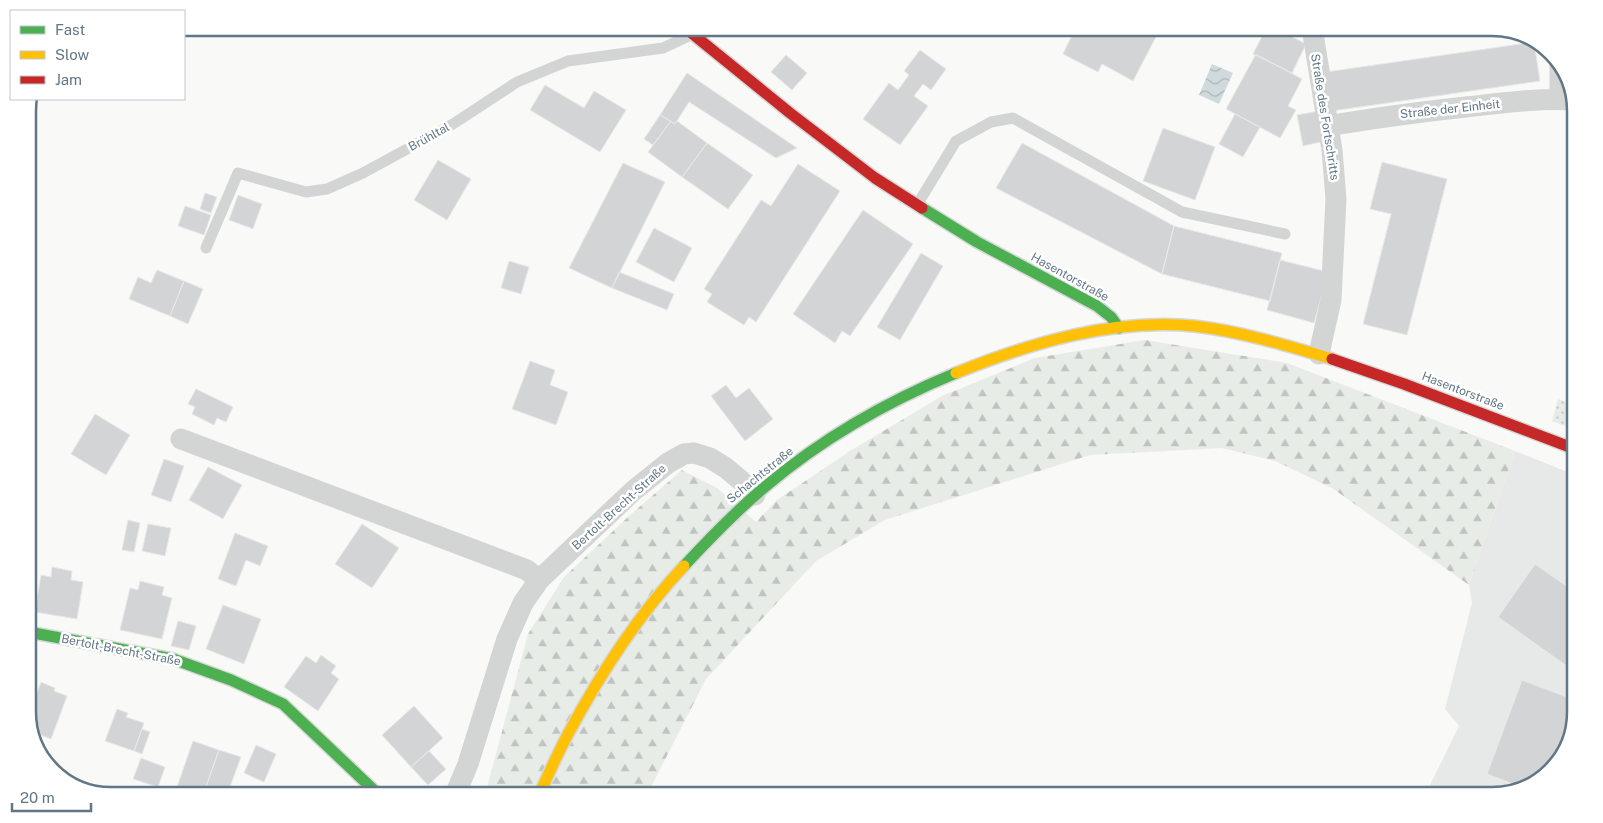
<svg xmlns="http://www.w3.org/2000/svg" width="1603" height="823" font-family="'Public Sans',sans-serif">
<style>
.built{fill:#e7e9e9}
.grass{fill:url(#grass-dots)}
.forest{fill:url(#forest-firs)}
.water{fill:url(#water-waves)}
.building{fill:#d2d4d5;stroke:#e8e8e8}
.lines{fill:none;stroke-linecap:round;stroke-linejoin:round}
.fast-casing{stroke:#d6d7d7;stroke-width:14}
.slow-casing{stroke:#d6d7d7;stroke-width:14}
.jam-casing{stroke:#d6d7d7;stroke-width:14}
.lane{stroke:#d3d4d4;stroke-width:11}
.street{stroke:#d3d4d4;stroke-width:21}
.fast{stroke:#4caf50;stroke-width:11}
.slow{stroke:#ffc107;stroke-width:11}
.jam{stroke:#c62828;stroke-width:11}
.labels{text-anchor:middle;dominant-baseline:central;stroke-width:5;stroke-linejoin:round;paint-order:stroke}
.street-label{font-size:12px;fill:#627685;stroke:#fff}
.rim{fill:none;stroke:#627685;stroke-width:2.5}
</style>
<defs>
<pattern id="grass-dots" width="8" height="8" patternUnits="userSpaceOnUse" patternTransform="scale(1.25)"><rect width="8" height="8" fill="#e8ece6"/><path d="M2 2h.1M6 6h.1" fill="none" stroke="#bfc4c0" stroke-width="1.8" stroke-linecap="round"/></pattern>
<pattern id="forest-firs" width="22" height="20" patternUnits="userSpaceOnUse" patternTransform="scale(1.25)"><rect width="22" height="20" fill="#e8ece6"/><path d="M5 1l3.5 6h-7zM16 11l3.5 6h-7z" fill="#bfc4c0"/></pattern>
<pattern id="water-waves" width="16" height="10" patternUnits="userSpaceOnUse" patternTransform="scale(1.25)"><rect width="16" height="10" fill="#d0d9db"/><path d="M0 5q4-4 8 0t8 0" fill="none" stroke="#acb5b7"/></pattern>
</defs>
<rect width="100%" height="100%" fill="#f9f9f8"/>
<!-- built -->
<path class="built" d="M1515 451 1575 475V712L1538 782 1492 795H1425L1459 726 1445 709 1472 603 1469 585Z"/>
<!-- grass -->
<path class="grass" d="M1558 399 1575 405V430L1552 421Z"/>
<!-- forest -->
<path class="forest" d="M1145 340 1287 363 1515 451 1469 585 1332 488 1275 461 1222 448 1090 455 885 520 816 561 706 679 647 795H485L528 634 564 577 629 516 682 470 717 488 756 522 777 500 850 451 942 396 1035 358Z"/>
<!-- water -->
<path class="water" d="M1212 64 1233 73 1219 104 1199 95Z"/>
<!-- building -->
<path class="building" d="M1275 28 1306 44 1292 73 1253 54 1266 29Z
M1075 29H1160L1133 81 1102 64 1098 72 1063 54Z
M1534 42 1540 81 1332 111 1326 72Z
M920 50 946 69 931 90 923 84 914 96 928 106 900 145 863 119 889 83 898 90 909 75 904 71Z
M1256 54 1302 79 1288 106 1296 110 1280 138 1226 109Z
M786 55 807 73 792 90 771 72Z
M687 73 797 148 776 158 689 102 675 124 660 115Z
M545 85 584 108 594 91 626 110 600 152 530 110Z
M1319 111 1325 141 1303 146 1297 115Z
M1235 114 1260 127 1243 157 1219 144Z
M660 115 671 121 653 145 644 139Z
M671 121 675 124 677 121 707 143 682 177 648 152Z
M1163 128 1215 147 1195 200 1143 181Z
M707 143 753 175 728 209 682 177Z
M1022 143 1174 226 1162 274 996 188Z
M438 160 471 179 447 220 414 200Z
M1382 162 1447 179 1407 335 1363 324 1391 214 1370 209Z
M623 163 665 182 612 288 569 268Z
M798 164 840 191 756 322 749 317 744 325 707 302 712 294 704 289 761 200 771 206Z
M205 193 217 197 211 213 200 209Z
M238 195 262 204 253 229 229 220Z
M185 206 211 215 204 235 178 226Z
M863 210 913 244 850 336 842 331 835 343 793 314Z
M1174 226 1282 253 1270 301 1162 274Z
M654 228 692 248 674 282 636 262Z
M921 253 943 266 900 340 877 327Z
M1280 260 1328 272 1314 323 1267 310Z
M509 261 529 267 521 294 501 288Z
M157 270 184 281 170 316 129 299 138 277 151 283Z
M619 272 674 294 667 310 612 288Z
M184 281 203 289 188 324 170 316Z
M530 361 555 370 550 385 568 392 556 425 512 409Z
M726 385 736 398 749 388 773 419 745 441 711 396Z
M196 389 233 407 226 422 217 418 214 425 192 414 195 407 188 404Z
M95 414 130 435 106 475 71 454Z
M164 459 184 466 171 502 151 495Z
M208 467 242 485 223 519 189 500Z
M128 520 140 523 134 552 122 550Z
M148 524 171 528 165 556 142 551Z
M362 524 399 548 372 588 335 564Z
M235 533 268 546 260 566 246 560 236 586 218 579Z
M1535 564 1575 592V672L1498 617Z
M52 567 72 571 71 580 83 582 77 619 35 612 41 575 51 577Z
M140 581 164 587 162 595 172 598 162 639 120 630 130 588 138 590Z
M223 605 261 619 244 664 206 649Z
M178 621 196 626 189 650 171 646Z
M321 655 336 666 331 673 339 679 318 711 284 687 306 656 316 663Z
M1522 680 1575 700 1576 712 1567 749 1538 782 1521 787 1487 774Z
M41 682 55 688 54 691 67 696 51 739 33 732 28 718Z
M414 706 443 738 411 767 382 735Z
M117 709 128 713 126 717 144 723 134 751 105 741Z
M142 729 150 732 142 754 134 751Z
M193 741 219 750 203 795 177 787Z
M256 745 276 754 264 782 244 773Z
M219 750 241 757 227 795H203Z
M429 751 446 769 428 785 411 767Z
M141 758 165 767 158 787 133 779Z"/>
<g class="lines">
<defs>
<path id="fast" d="M922 208 977 242 1097 306 1111 317 1119 328
M684 566C710 538 737 510 766 486 823 438 888 401 956 373
M28 632 173 659 231 680 283 704 379 795"/>
<path id="slow" d="M956 373C1030 343 1114 318 1194 326 1239 331 1289 346 1332 359
M539 795C548 775 557 755 567 736 599 676 637 616 684 566"/>
<path id="jam" d="M689 31 790 113 875 178 922 208
M1332 359 1404 384 1575 449"/>
</defs>
<!-- fast casing -->
<use href="#fast" class="fast-casing"/>
<!-- slow casing -->
<use href="#slow" class="slow-casing"/>
<!-- jam casing -->
<use href="#jam" class="jam-casing"/>
<!-- lane -->
<path class="lane" d="M917 205 956 141 991 122 1013 118 1182 212 1285 234
M206 248 238 173 306 192 327 189 363 173 453 124 517 82 568 61 663 48 693 34"/>
<!-- street -->
<path class="street" d="M1312 28 1332 150 1336 199 1331 300 1319 354
M1560 63V99
M1328 126C1374 118 1420 112 1466 107 1502 103 1537 98 1573 100
M181 439 527 570 539 580
M455 795 468 764 507 639 523 603 539 580 633 491 668 463 684 454 694 453 710 458 726 468 745 484 755 495"/>
<!-- fast -->
<use href="#fast" class="fast"/>
<!-- slow -->
<use href="#slow" class="slow"/>
<!-- jam -->
<use href="#jam" class="jam"/>
</g>
<g class="labels">
<!-- street labels -->
<g class="street-label">
<text transform="translate(1450 109) rotate(-6)">Straße der Einheit</text>
<text transform="translate(1325 117) rotate(81)">Straße des Fortschritts</text>
<text transform="translate(429 137) rotate(-29)">Brühltal</text>
<text transform="translate(1070 277) rotate(29)">Hasentorstraße</text>
<text transform="translate(1463 391) rotate(21)">Hasentorstraße</text>
<text transform="translate(760 475) rotate(-39)">Schachtstraße</text>
<text transform="translate(619 507) rotate(-42)">Bertolt-Brecht-Straße</text>
<text transform="translate(121 650) rotate(11)">Bertolt-Brecht-Straße</text>
</g>
</g>
<!-- crop -->
<path d="M0 0H1603V823H0ZM111 36H1492A75 75 0 0 1 1567 111V712A75 75 0 0 1 1492 787H111A75 75 0 0 1 36 712V111A75 75 0 0 1 111 36Z" fill="#fff" fill-rule="evenodd"/>
<path class="rim" d="M111 36H1492A75 75 0 0 1 1567 111V712A75 75 0 0 1 1492 787H111A75 75 0 0 1 36 712V111A75 75 0 0 1 111 36Z"/>
<!-- legend -->
<rect x="10" y="10" width="175" height="90" fill="#ffffff" stroke="#c0c8ce"/>
<rect x="20" y="26" width="25" height="8" fill="#4caf50" stroke="#c0c8ce"/>
<text x="55" y="35" font-size="15" fill="#627685">Fast</text>
<rect x="20" y="51" width="25" height="8" fill="#ffc107" stroke="#c0c8ce"/>
<text x="55" y="60" font-size="15" fill="#627685">Slow</text>
<rect x="20" y="76" width="25" height="8" fill="#c62828" stroke="#c0c8ce"/>
<text x="55" y="85" font-size="15" fill="#627685">Jam</text>
<!-- scale -->
<path d="M12 803v8h79v-8" fill="none" stroke="#627685" stroke-width="2.5"/>
<text x="20" y="803" font-size="15" fill="#627685" stroke="#ffffff" stroke-width="4" paint-order="stroke">20 m</text>
</svg>
